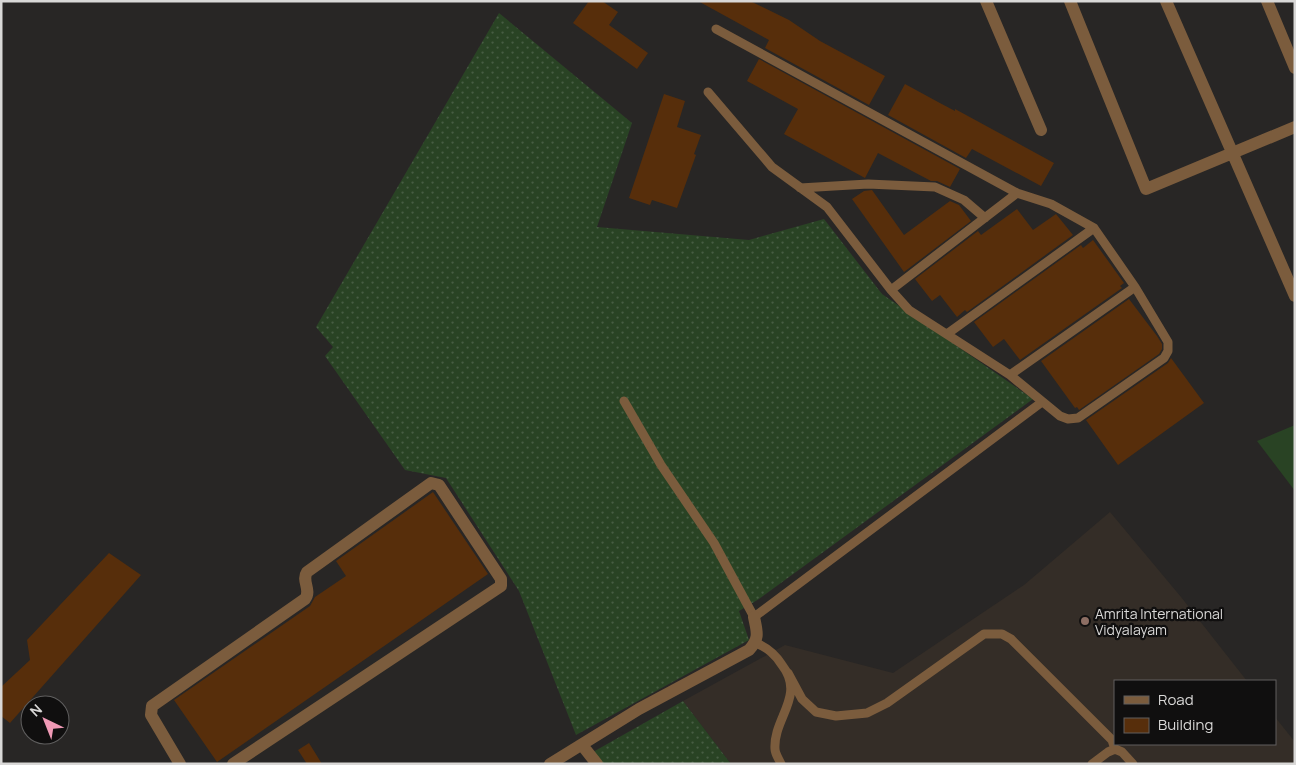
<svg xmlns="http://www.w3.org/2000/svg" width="1296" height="765" font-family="Manrope,sans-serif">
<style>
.built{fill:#342d27}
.grass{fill:url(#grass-dots)}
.green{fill:#294324}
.building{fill:#572e0b}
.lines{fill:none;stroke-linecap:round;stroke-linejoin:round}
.service{stroke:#7b5c3d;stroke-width:9}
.minor{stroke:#7b5c3d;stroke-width:12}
.education-dot{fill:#8d6e63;stroke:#100f0f;stroke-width:2}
.labels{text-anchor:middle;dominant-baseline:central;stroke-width:4.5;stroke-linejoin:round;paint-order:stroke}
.poi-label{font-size:14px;fill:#d9d8d7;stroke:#100f0f;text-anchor:start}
</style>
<defs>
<pattern id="grass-dots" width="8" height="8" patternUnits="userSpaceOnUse" patternTransform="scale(1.25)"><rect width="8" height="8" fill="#294324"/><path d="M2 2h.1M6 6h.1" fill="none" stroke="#475d43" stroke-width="1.8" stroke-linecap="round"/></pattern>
</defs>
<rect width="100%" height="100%" fill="#282625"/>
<!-- built -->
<path class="built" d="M1110 512 1181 597 1247 681H1115V744H1275V717L1295 742V764H731L683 701 785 645 893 673 1024 585Z"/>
<!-- grass -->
<path class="grass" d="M499 13 632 123 597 227 749 240 824 219 882 294 1033 399 759 599 739 611 749 640 576 735 519 591 446 478 405 470 325 356 333 347 316 327Z
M683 701 731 764H602L593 752Z"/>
<!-- green -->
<path class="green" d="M1295 425V491L1257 441Z"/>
<!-- building -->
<path class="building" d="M589 1H602L618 12 609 25 648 53 637 69 573 23Z
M698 1H750L789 20 820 41 885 76 869 105 765 48 769 40Z
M759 59 960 169 950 187 937 181H931L878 153 865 178 784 134 798 109 747 81Z
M905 84 938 102 955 111V109L1054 163 1041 186 972 149 966 158 888 115Z
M664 94 685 101 677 127 701 135 694 154 696 155 677 208 652 200 650 205 629 198Z
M872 190 904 235 950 201 959 205 971 221 904 272 852 199 864 191Z
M1017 209 1033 230 1056 214 1073 235 967 312 965 310 957 317 940 295 932 301 915 279 978 231 981 235Z
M1093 240 1124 283 1120 286 1122 288 1020 360 1004 339 993 347 974 322 1081 245 1083 248Z
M1129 299 1157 336 1162 344V349L1159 354 1079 410 1077 407 1075 408 1041 361Z
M1171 358 1204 403 1118 465 1086 420 1168 363Z
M433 492 488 574 217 762 174 700 310 606 315 597 346 576 336 561Z
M109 553 141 575 10 723 1 716V687L30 660 27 640Z
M309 743 322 764H307L298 750Z"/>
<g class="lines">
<!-- service -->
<path class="service" d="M708 92 772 167 827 207 891 290 909 310 1010 375 1060 416 1068 419 1078 418 1164 358 1168 351V342L1135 287 1094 228 1051 204 1017 193 716 29
M800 188 868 184 935 187 964 200 985 218
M891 290 1017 193
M947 334 1094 228
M1010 375 1135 287
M624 401 661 465 714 543 754 617 1042 402
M756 643C768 648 775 654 782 665 806 696 773 718 775 749 775 754 779 759 781 764
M788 673 802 699 816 712 836 716 867 713 887 703 984 634H1002L1011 639 1112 740 1115 749
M1092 764 1108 752 1115 749 1122 752 1133 764"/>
<!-- minor -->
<path class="minor" d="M986 1 1041 130
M1070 1 1146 189 1295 127
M1166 1 1295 296
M1267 1 1295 68
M582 745 597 764
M180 764 151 715 152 706 305 599C312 590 301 581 307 572L431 483 439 485 501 579V586L233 764
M550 764 639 709 749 650C760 638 757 632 754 617"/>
</g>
<!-- markers -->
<circle class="education-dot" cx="1085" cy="621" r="5"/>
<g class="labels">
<!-- poi labels -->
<g class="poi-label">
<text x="1095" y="613">Amrita International<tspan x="1095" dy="16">Vidyalayam</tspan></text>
</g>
</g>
<!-- border -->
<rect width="1296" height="765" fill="none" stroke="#d9d8d7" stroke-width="5"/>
<!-- legend -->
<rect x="1114" y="680" width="162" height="65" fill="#100f0f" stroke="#605f5f"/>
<rect x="1124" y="696" width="25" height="8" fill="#7b5c3d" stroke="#605f5f"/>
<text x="1158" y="705" font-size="15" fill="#d9d8d7">Road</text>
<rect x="1124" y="718" width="25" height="15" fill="#572e0b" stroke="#605f5f"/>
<text x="1158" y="730" font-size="15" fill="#d9d8d7">Building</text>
<!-- north arrow -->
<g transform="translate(45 720) rotate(317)"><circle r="24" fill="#100f0f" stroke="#605f5f"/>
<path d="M0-4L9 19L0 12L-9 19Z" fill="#f09ab6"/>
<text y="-8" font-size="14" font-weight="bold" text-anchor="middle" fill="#d9d8d7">N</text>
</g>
</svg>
